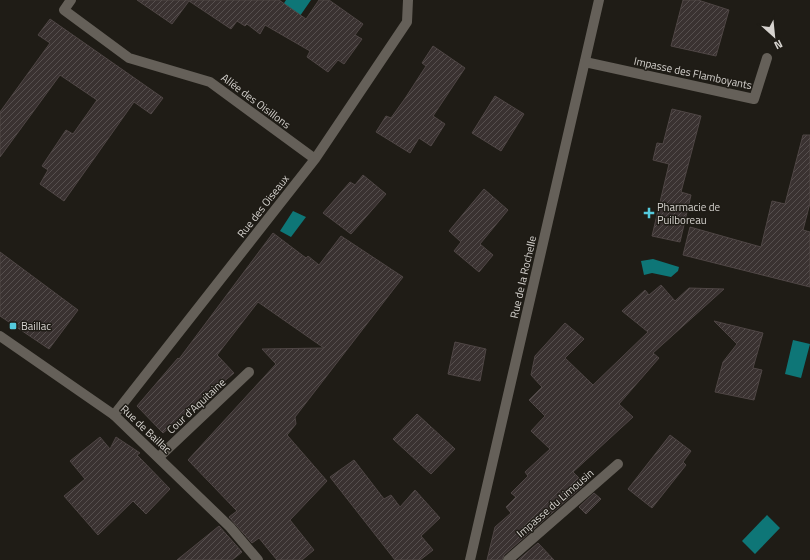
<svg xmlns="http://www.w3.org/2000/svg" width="810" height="560" font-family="'Titillium Web',sans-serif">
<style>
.water{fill:#0e7677}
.building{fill:url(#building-hatch);stroke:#4f4645}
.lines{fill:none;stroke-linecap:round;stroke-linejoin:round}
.lane{stroke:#656059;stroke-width:10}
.street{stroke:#656059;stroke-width:10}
.secondary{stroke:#656059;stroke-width:10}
.poi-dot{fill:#54cadd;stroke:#1f1c16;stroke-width:1.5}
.labels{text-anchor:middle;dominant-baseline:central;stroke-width:3;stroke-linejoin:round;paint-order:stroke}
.street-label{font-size:11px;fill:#d6d3cf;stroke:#1f1c16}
.poi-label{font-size:11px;fill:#d6d3cf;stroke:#1f1c16;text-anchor:start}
</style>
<defs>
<pattern id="building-hatch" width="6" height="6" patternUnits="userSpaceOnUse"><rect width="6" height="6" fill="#3a3231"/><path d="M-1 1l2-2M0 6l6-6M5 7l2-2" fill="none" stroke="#564f4e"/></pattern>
</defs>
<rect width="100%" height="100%" fill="#1f1c16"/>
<!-- water -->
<path class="water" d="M286 0H311L293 26 277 14Z
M293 211 306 217 291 237 280 231Z
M653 259 679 267 678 271 671 277 652 273 644 275 641 261Z
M793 340 810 344 801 378 785 374Z
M767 515 780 528 755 554 742 541Z"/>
<!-- building -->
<path class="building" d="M137 0H279L306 19 319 0H329L363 24 355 35 362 39 344 64 338 60 328 72 307 57 310 51 265 25 260 34 247 24 245 26 237 21 231 29 189 1 172 24Z
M683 0H698L729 10 716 56 671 46Z
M50 19 163 98 151 114 134 102 64 201 40 184 48 170 42 166 66 130 73 134 97 100 60 75 0 157V112L50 43 38 35Z
M433 46 465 68 433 116 445 124 431 146 419 138 410 153 376 132 386 116 391 118 406 97 426 66 422 63Z
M495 96 524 114 501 151 472 133Z
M672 109 701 116 681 192 691 195 680 242 652 236 669 164 653 160 657 143 663 144Z
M803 135H810V203L803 230 810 232V287L683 255 690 227 761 247 772 201 785 204Z
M363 175 386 194 351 234 323 213 350 182 355 185Z
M484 189 508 210 480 244 493 255 479 272 454 251 461 242 449 231Z
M273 233 306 258 308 256 319 265 341 236 403 277 295 417 296 424 287 435 327 481 290 520 314 550 302 560H277L259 538 252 543 229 517 237 511 188 460 276 364 262 349 324 348 258 302 217 355 234 373 163 433 137 406 178 358 179 359Z
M0 252 78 310 49 349 0 316Z
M661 285 675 301 689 288 724 289 653 353 659 358 619 404 633 417 573 472 585 484 504 555 502 560H487L495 527 511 513 506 507 516 497 511 493 528 476 525 472 550 449 531 431 545 416 529 400 542 387 531 375 535 356 565 323 584 339 565 358 593 385 648 332 622 311 645 290 649 295Z
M714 321 763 333 753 368 762 370 754 400 715 392 723 362 737 344Z
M455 342 486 349 480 381 448 374Z
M417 414 455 449 431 474 393 439Z
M670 435 691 451 683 462 686 465 652 508 628 489Z
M100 437 110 449 116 437 140 453 137 455 170 489 146 514 133 501 98 535 64 496 85 479 70 461Z
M354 460 384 499 391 495 400 507 415 490 440 518 421 536 433 550 420 560H395L330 477Z
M594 493 601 499 586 514 579 507Z
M219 526 242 552 232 560H177Z
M538 543 554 560H518Z"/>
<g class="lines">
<!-- lane -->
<path class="lane" d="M159 457 249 372
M508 560 618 464"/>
<!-- street -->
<path class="street" d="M71 0 64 10 129 58 210 82 315 159
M585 62 754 99 767 58
M114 415 315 159 407 22 408 0"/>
<!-- secondary -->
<path class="secondary" d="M0 336 114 415 230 527 258 560
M470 560 599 0"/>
</g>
<!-- markers -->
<g class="poi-dot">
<path d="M647 207h4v4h4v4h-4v4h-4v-4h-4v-4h4z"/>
<rect x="9" y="322" width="8" height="8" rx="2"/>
</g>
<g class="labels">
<!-- street labels -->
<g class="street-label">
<text transform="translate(693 73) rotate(12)">Impasse des Flamboyants</text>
<text transform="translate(256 101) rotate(37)">Allée des Oisillons</text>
<text transform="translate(263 206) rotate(-52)">Rue des Oiseaux</text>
<text transform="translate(523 277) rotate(-77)">Rue de la Rochelle</text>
<text transform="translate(196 406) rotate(-43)">Cour d'Aquitaine</text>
<text transform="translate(146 429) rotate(43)">Rue de Baillac</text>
<text transform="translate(555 503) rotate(-41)">Impasse du Limousin</text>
</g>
<!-- poi labels -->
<g class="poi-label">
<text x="657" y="207">Pharmacie de<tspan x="657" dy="13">Puilboreau</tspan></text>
<text x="21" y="326">Baillac</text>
</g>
</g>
<!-- north arrow -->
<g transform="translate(774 36) rotate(153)" stroke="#1f1c16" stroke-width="3" paint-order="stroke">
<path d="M0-3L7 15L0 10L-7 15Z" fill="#d6d3cf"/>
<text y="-6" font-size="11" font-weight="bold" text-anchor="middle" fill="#d6d3cf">N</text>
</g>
</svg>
